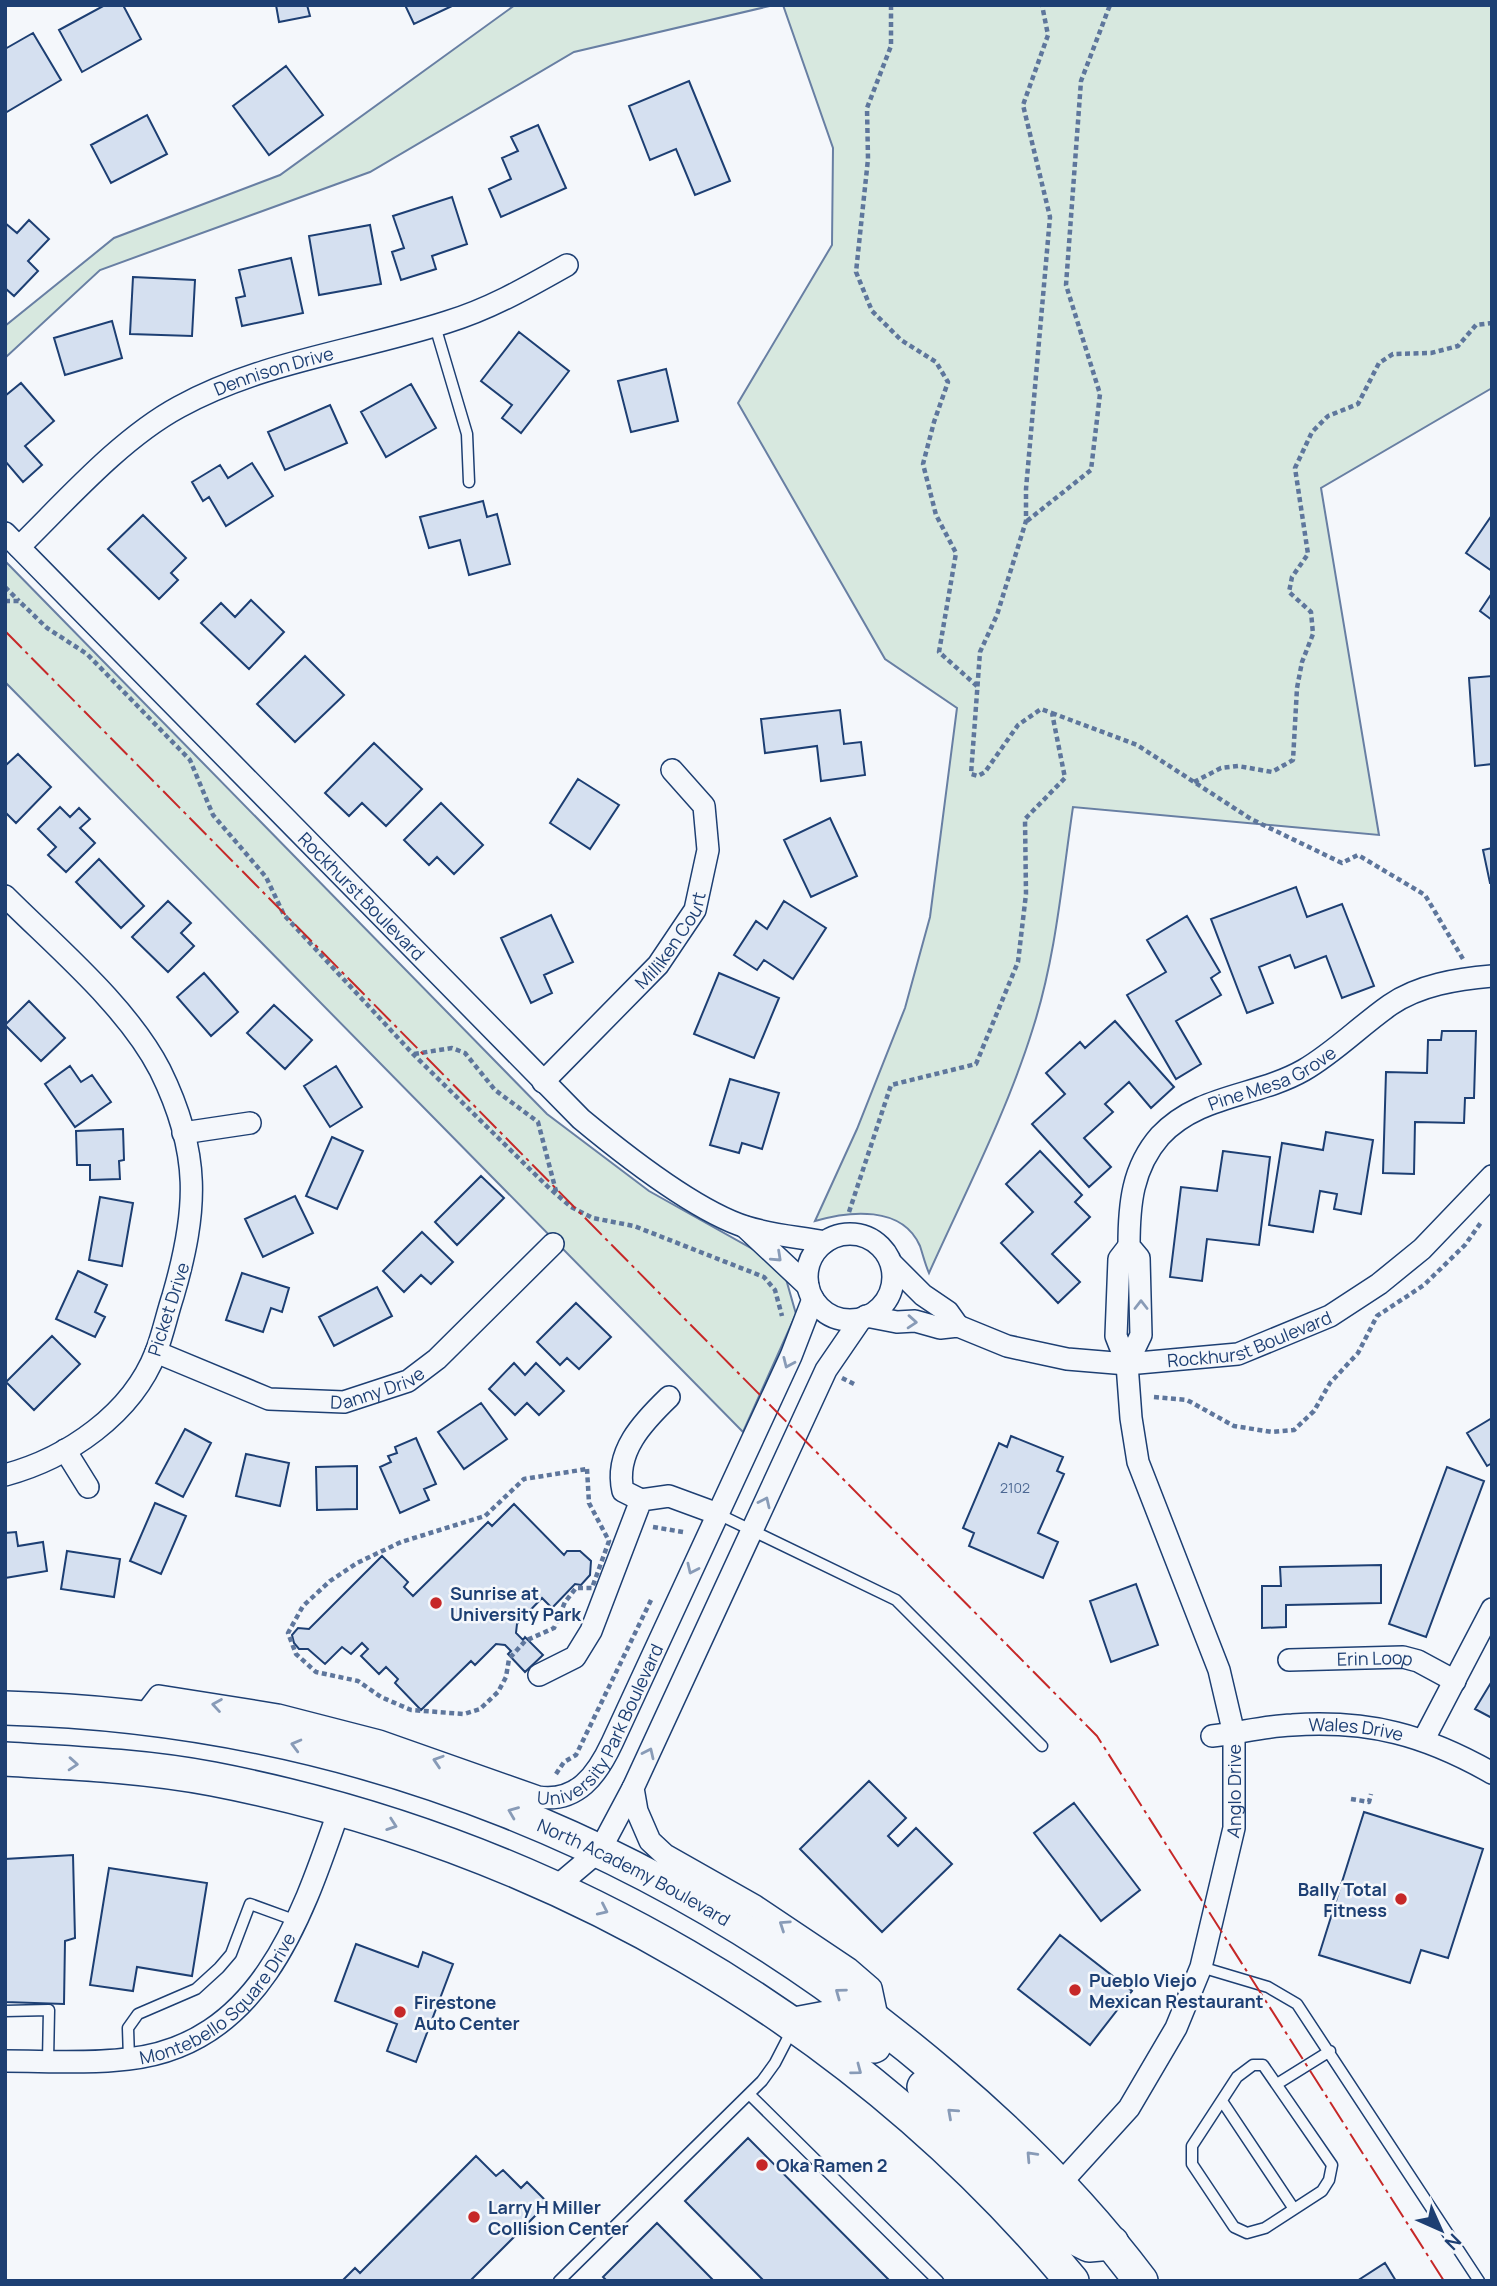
<svg xmlns="http://www.w3.org/2000/svg" width="1497" height="2286" font-family="Manrope,sans-serif">
<style>
.green{fill:#d7e8df;stroke:#687fa3;stroke-width:2}
.building{fill:#d5e0f0;stroke:#1d3f73;stroke-width:2}
.lines{fill:none;stroke-linecap:round;stroke-linejoin:round}
.service-casing{stroke:#1d3f73;stroke-width:13}
.minor-casing{stroke:#1d3f73;stroke-width:24}
.trunk-casing{stroke:#1d3f73;stroke-width:36}
.path{stroke:#5e769c;stroke-width:4.5;stroke-dasharray:5 3.5;stroke-linecap:butt}
.service{stroke:#f4f7fb;stroke-width:10}
.minor{stroke:#f4f7fb;stroke-width:21}
.trunk{stroke:#f4f7fb;stroke-width:33}
.power{stroke:#c62828;stroke-width:2;stroke-dasharray:24 5 3.5 5;stroke-linecap:butt}
.oneway{stroke:#889bb7}
.poi-dot{fill:#c62828;stroke:#f4f7fb;stroke-width:2.5}
.labels{text-anchor:middle;dominant-baseline:central;stroke-width:5;stroke-linejoin:round;paint-order:stroke}
.number-label{font-size:14px;fill:#4b6792}
.street-label{font-size:18px;fill:#1d3f73;stroke:#f4f7fb}
.poi-label{font-size:18px;font-weight:bold;fill:#1d3f73;stroke:#f4f7fb;text-anchor:start}
</style>
<rect width="100%" height="100%" fill="#f4f7fb"/>
<!-- green -->
<path class="green" d="M515 5H774L574 52 370 172 100 270 5 358V326L114 238 280 175Z
M783 5H1492V388L1321 488 1379 835 1073 807C1062 881 1056 956 1033 1028 1007 1112 965 1193 929 1273 925 1264 923 1255 920 1246 902 1205 849 1211 815 1221L857 1129 905 1008 930 917 957 708 885 659 738 403 832 245 833 148Z
M5 561 547 1114 649 1191 765 1256 784 1272 796 1314 743 1432 5 682Z"/>
<!-- building -->
<path class="building" d="M105 5H123L141 39 82 72 59 30Z
M276 5H307L310 16 279 22Z
M405 5H454L414 24Z
M33 33 61 80 5 113V49Z
M286 66 323 115 269 155 233 106Z
M689 81 730 181 695 195 676 149 650 160 629 106Z
M147 115 167 154 111 183 91 145Z
M538 125 566 188 501 217 489 189 511 179 502 158 518 151 511 137Z
M452 197 467 244 432 256 436 269 401 280 392 252 404 248 393 216Z
M29 220 49 239 28 261 38 271 14 296 5 288V223L17 233Z
M370 225 381 284 319 295 309 236Z
M291 258 303 313 242 326 236 298 245 296 239 270Z
M133 277 195 280 192 336 130 334Z
M112 321 122 358 65 375 54 338Z
M519 332 569 371 521 433 502 418 512 405 481 381Z
M666 369 678 421 631 432 618 381Z
M21 383 54 421 25 446 42 465 23 482 5 461V396Z
M411 384 436 428 386 457 361 412Z
M330 405 347 443 285 470 268 432Z
M252 463 273 496 226 526 209 497 203 501 192 482 220 465 228 478Z
M483 501 487 517 497 514 510 564 469 575 460 540 429 548 420 517Z
M143 515 186 558 171 573 178 580 159 599 108 549Z
M1492 515V571L1466 553Z
M1492 593V620L1480 611Z
M251 600 284 632 249 669 201 623 221 603 235 617Z
M305 656 344 695 295 742 257 704Z
M1492 676V764L1475 766 1469 678Z
M840 710 844 744 861 742 865 775 821 781 817 746 765 753 761 719Z
M374 743 422 789 386 826 362 803 349 816 325 793Z
M18 754 51 787 16 823 5 812V766Z
M578 779 619 805 590 849 550 823Z
M441 803 483 845 454 874 437 857 429 865 404 840Z
M60 807 70 817 79 808 90 819 80 828 95 843 66 872 48 855 56 847 38 829Z
M830 818 857 876 811 897 784 840Z
M1492 848V883H1490L1483 850Z
M99 859 144 906 121 928 76 882Z
M1296 887 1307 917 1342 904 1374 986 1342 998 1326 956 1295 968 1290 955 1259 967 1273 1003 1247 1013 1211 919Z
M168 901 191 923 181 933 194 946 168 972 132 937Z
M784 901 826 928 793 979 764 960 757 970 734 955 756 921 767 929Z
M551 915 573 962 544 975 552 993 531 1003 501 938Z
M1187 916 1220 972 1211 978 1221 995 1176 1021 1201 1064 1176 1079 1127 995 1166 972 1147 940Z
M204 973 238 1012 211 1036 177 997Z
M719 973 779 998 754 1058 694 1034Z
M29 1001 65 1038 41 1061 5 1025Z
M274 1005 312 1040 285 1069 247 1033Z
M1115 1021 1174 1087 1151 1108 1129 1082 1105 1104 1113 1112 1084 1138 1111 1167 1089 1187 1032 1124 1065 1094 1046 1073 1080 1042 1085 1048Z
M1442 1031H1476L1474 1098H1465L1464 1123 1415 1122 1414 1174 1383 1173 1386 1072 1427 1073 1428 1040H1441Z
M70 1066 81 1082 92 1075 111 1102 75 1127 45 1084Z
M336 1066 362 1107 330 1127 304 1086Z
M730 1079 779 1093 762 1149 742 1143 739 1153 710 1145Z
M123 1129 124 1160 119 1161 120 1179 90 1180V1165H77L76 1131Z
M1326 1132 1373 1140 1361 1214 1334 1209 1337 1194 1320 1191 1313 1232 1269 1225 1282 1143 1323 1150Z
M332 1137 363 1151 337 1209 306 1196Z
M1040 1151 1082 1195 1075 1202 1090 1217 1052 1254 1080 1282 1058 1303 1001 1243 1033 1212 1006 1184Z
M1223 1151 1270 1157 1259 1245 1207 1239 1202 1281 1170 1277 1181 1187 1217 1191Z
M481 1176 504 1198 457 1245 435 1222Z
M295 1196 313 1233 263 1257 245 1219Z
M100 1197 133 1203 122 1266 89 1260Z
M422 1232 453 1262 431 1284 421 1275 404 1292 383 1271Z
M78 1271 107 1285 95 1312 105 1317 95 1337 56 1319Z
M242 1273 289 1288 282 1312 271 1308 263 1332 226 1320Z
M377 1287 392 1316 334 1346 319 1317Z
M576 1303 611 1337 579 1369 567 1358 560 1365 537 1342Z
M52 1336 80 1364 34 1410 6 1382Z
M514 1363 525 1375 536 1363 564 1391 539 1415 527 1403 515 1415 489 1389Z
M481 1403 507 1439 464 1469 438 1432Z
M1492 1418V1463L1487 1466 1467 1433Z
M185 1429 211 1443 183 1497 156 1483Z
M1011 1436 1063 1457 1057 1471 1064 1474 1038 1533 1058 1542 1043 1578 969 1546 974 1533 963 1528 999 1443 1007 1447Z
M416 1438 436 1484 424 1489 429 1500 400 1513 380 1467 391 1462 388 1456 397 1453 395 1447Z
M246 1454 289 1463 280 1506 236 1496Z
M357 1466V1509L317 1510 316 1467Z
M1447 1467 1484 1481 1426 1637 1389 1624Z
M155 1503 186 1516 161 1574 130 1561Z
M514 1504 564 1555 567 1551H580L591 1561 590 1575 581 1585 575 1584 552 1608 542 1598 517 1624 516 1633 523 1640 525 1637 543 1655 525 1672 508 1654 511 1651 505 1645 496 1644 475 1665 471 1661 421 1710 395 1683 398 1679 386 1667 379 1674 361 1656 368 1649 362 1643 351 1654 342 1647 325 1664 308 1649H299L294 1643 292 1635 298 1628 309 1629 382 1556 408 1582 404 1587 413 1596 488 1522 492 1526Z
M16 1532 18 1546 43 1542 47 1571 5 1578V1533Z
M67 1551 120 1559 114 1597 61 1589Z
M1381 1565V1603L1286 1605V1627L1262 1628V1586H1281L1280 1567Z
M1136 1584 1158 1645 1111 1662 1090 1601Z
M1492 1681V1718L1475 1709Z
M869 1781 906 1818 888 1836 898 1846 916 1828 952 1864 882 1932 800 1849Z
M1074 1803 1140 1890 1101 1921 1034 1833Z
M1364 1812 1483 1849 1448 1958 1421 1950 1410 1983 1319 1955Z
M73 1855 75 1938 65 1941 64 2004 5 2002V1859Z
M109 1868 207 1883 192 1976 137 1967 133 1991 90 1985Z
M1060 1935 1132 1991 1090 2045 1018 1989Z
M356 1944 418 1967 423 1952 453 1964 416 2062 387 2051 397 2024 335 2001Z
M748 2138 890 2281H764L685 2201Z
M476 2156 496 2176 503 2170 521 2188 527 2182 548 2203 470 2281H342L355 2268 360 2273Z
M657 2223 714 2281H607L603 2277Z
M1385 2263 1396 2281H1357Z"/>
<g class="lines">
<defs>
<path id="service" d="M435 326 467 434 469 482
M718 1514 896 1600 1042 1746
M1201 1967 1268 1987 1297 2004 1479 2281
M5 2011 49 2010 48 2061
M129 2059 128 2028 138 2014 196 1989 219 1968 231 1954 250 1904 294 1920
M1253 2065H1263L1332 2165 1329 2180 1322 2191 1265 2228 1247 2233 1234 2227 1192 2164V2146L1237 2077Z
M1277 2084 1330 2051
M749 2094 938 2281
M1222 2101 1294 2209
M559 2281 762 2081 775 2063 792 2030"/>
<g id="minor">
<path id="s1" d="M5 533 581 1119C622 1153 696 1211 746 1227 771 1235 799 1237 825 1242"/>
<path id="s2" d="M19 547C66 501 120 439 179 407 263 361 357 351 447 322 490 309 528 287 567 265"/>
<path d="M5 896C56 947 127 1006 160 1070 201 1153 198 1210 173 1296 167 1314 163 1334 156 1352 132 1414 68 1458 5 1475"/>
<path id="s3" d="M543 1082 658 965 695 910 708 850 704 806 672 770"/>
<path d="M183 1133 250 1123"/>
<path d="M745 1227 808 1286"/>
<circle cx="850" cy="1277" r="43"/>
<path d="M892 1264 923 1295 948 1312 958 1326"/>
<path id="s4" d="M866 1316 897 1322 915 1321 940 1328 958 1326 1007 1346 1067 1359 1127 1364 1238 1354 1330 1316 1379 1284 1422 1249 1492 1176"/>
<path d="M861 1319 826 1370 633 1788 637 1811 650 1841 665 1855 755 1906 849 1969 871 1988 878 2021"/>
<path id="s5" d="M156 1352 269 1399 344 1402 408 1381 437 1359 553 1244"/>
<path id="s6" d="M1127 1364 1141 1335 1139 1258 1129 1246C1129 1205 1132 1168 1160 1136 1199 1094 1257 1097 1304 1070 1335 1052 1360 1026 1390 1005 1419 985 1457 979 1492 976"/>
<path d="M65 1450 88 1487"/>
<path d="M641 1500 623 1491C614 1452 643 1422 669 1397"/>
<path id="s7" d="M1289 1660 1403 1657 1418 1661 1455 1681"/>
<path d="M539 1675 575 1657 591 1631 641 1500 669 1496 718 1514"/>
<path id="s8" d="M143 1717 159 1696 278 1715 379 1741 538 1797C577 1803 597 1775 612 1743L791 1356 813 1299"/>
<path id="s9" d="M1212 1736C1239 1733 1265 1726 1292 1725 1370 1720 1425 1735 1492 1773"/>
<path d="M1424 1739 1492 1609"/>
<path d="M555 1888 600 1850 633 1788"/>
<path id="s10" d="M5 2061C46 2061 88 2064 128 2059 260 2045 302 1917 339 1810"/>
<path id="s11" d="M1059 2185 1129 2108 1176 2028 1201 1967 1234 1828V1734L1219 1670 1138 1462 1131 1418 1127 1364 1116 1336 1119 1259 1129 1246"/>
</g>
<g id="trunk">
<path id="s12" d="M5 1708C356 1717 679 1850 945 2077 1017 2138 1084 2205 1141 2281"/>
<path d="M5 1759C74 1763 145 1766 213 1779 548 1844 853 2019 1072 2281"/>
<path d="M795 2024 832 2017 874 2046"/>
<path d="M924 2087 1013 2173 1071 2236 1089 2245 1112 2243"/>
</g>
</defs>
<!-- service casing -->
<use href="#service" class="service-casing"/>
<!-- minor casing -->
<use href="#minor" class="minor-casing"/>
<!-- trunk casing -->
<use href="#trunk" class="trunk-casing"/>
<!-- path -->
<path class="path" d="M891 5V46L867 108 868 159 856 272 872 311 901 340 936 362 948 382 934 422 923 464 936 515 956 553 939 652 977 686
M1027 521 1091 470 1100 394 1066 285 1081 81 1110 5
M5 587 19 601
M5 601H19L47 628 87 654 190 760 213 815 266 877 284 915 413 1054 548 1187 571 1207 593 1218 634 1226 764 1277 775 1290 782 1316
M1052 713 1137 745 1251 819 1342 863 1358 855 1425 895 1463 959
M1194 782 1221 768 1238 766 1272 772 1293 760 1297 688 1302 662 1313 634 1311 612 1289 592 1292 577 1308 554 1295 468 1312 432 1328 416 1358 404 1379 363 1393 354 1431 353 1458 346 1476 325 1492 323
M414 1054 452 1048 465 1053 495 1090 538 1122 557 1195
M849 1212 891 1085 976 1064 1018 962 1026 894 1025 819 1065 778 1052 713 1041 709 1018 725 985 772 978 776 971 774 980 652 997 615 1026 521V489L1050 217 1023 105 1048 35 1042 5
M842 1378 854 1384
M1154 1397 1187 1400 1234 1426 1272 1432 1294 1430 1314 1411 1330 1383 1358 1353 1377 1316 1424 1285 1465 1245 1482 1221
M587 1469 589 1503 609 1541 592 1588H576L565 1602 554 1628 525 1641 509 1659 506 1677 498 1692 480 1709 464 1714 411 1710 381 1697 358 1681 316 1672 296 1654 288 1633 303 1606 330 1581 357 1563 401 1542 485 1516 524 1479Z
M653 1527 683 1532
M556 1774 564 1762 576 1755 652 1598
M1351 1799 1369 1802 1371 1794"/>
<!-- service -->
<use href="#service" class="service"/>
<!-- minor -->
<use href="#minor" class="minor"/>
<!-- trunk -->
<use href="#trunk" class="trunk"/>
<!-- power -->
<path class="power" d="M5 631 1097 1736 1444 2281"/>
</g>
<!-- one-way arrows -->
<defs><path id="oneway-chevron" d="M-2-3.5L2.5 0L-2 3.5" fill="none" stroke-width="1.6" stroke-linecap="round" stroke-linejoin="round" transform="scale(1.75)"/></defs>
<g class="oneway">
<use href="#oneway-chevron" transform="translate(777 1257) rotate(43)"/>
<use href="#oneway-chevron" transform="translate(1141 1305) rotate(-90)"/>
<use href="#oneway-chevron" transform="translate(912 1322) rotate(4)"/>
<use href="#oneway-chevron" transform="translate(788 1363) rotate(114)"/>
<use href="#oneway-chevron" transform="translate(765 1502) rotate(-65)"/>
<use href="#oneway-chevron" transform="translate(692 1569) rotate(115)"/>
<use href="#oneway-chevron" transform="translate(217 1705) rotate(-171)"/>
<use href="#oneway-chevron" transform="translate(296 1745) rotate(-165)"/>
<use href="#oneway-chevron" transform="translate(649 1753) rotate(-65)"/>
<use href="#oneway-chevron" transform="translate(438 1761) rotate(-162)"/>
<use href="#oneway-chevron" transform="translate(73 1764) rotate(4)"/>
<use href="#oneway-chevron" transform="translate(513 1812) rotate(-158)"/>
<use href="#oneway-chevron" transform="translate(392 1825) rotate(19)"/>
<use href="#oneway-chevron" transform="translate(603 1910) rotate(25)"/>
<use href="#oneway-chevron" transform="translate(784 1925) rotate(-146)"/>
<use href="#oneway-chevron" transform="translate(840 1993) rotate(-144)"/>
<use href="#oneway-chevron" transform="translate(857 2070) rotate(37)"/>
<use href="#oneway-chevron" transform="translate(952 2113) rotate(-138)"/>
<use href="#oneway-chevron" transform="translate(1031 2156) rotate(-133)"/>
</g>
<!-- markers -->
<g class="poi-dot">
<circle cx="436" cy="1603" r="7"/>
<circle cx="1401" cy="1899" r="7"/>
<circle cx="1075" cy="1990" r="7"/>
<circle cx="400" cy="2012" r="7"/>
<circle cx="762" cy="2165" r="7"/>
<circle cx="474" cy="2217" r="7"/>
</g>
<g class="labels">
<!-- number labels -->
<g class="number-label">
<text x="1015" y="1487">2102</text>
</g>
<!-- street labels -->
<g class="street-label">
<text stroke="none"><textPath href="#s2" startOffset="315">Dennison Drive</textPath></text>
<text stroke="none"><textPath href="#s1" startOffset="509">Rockhurst Boulevard</textPath></text>
<text stroke="none"><textPath href="#s3" startOffset="192">Milliken Court</textPath></text>
<text stroke="none"><textPath href="#s6" startOffset="369">Pine Mesa Grove</textPath></text>
<text transform="translate(168 1309) rotate(-72)">Picket Drive</text>
<text stroke="none"><textPath href="#s4" startOffset="394">Rockhurst Boulevard</textPath></text>
<text stroke="none"><textPath href="#s5" startOffset="233">Danny Drive</textPath></text>
<text stroke="none"><textPath href="#s7" startOffset="86">Erin Loop</textPath></text>
<text stroke="none"><textPath href="#s8" startOffset="523">University Park Boulevard</textPath></text>
<text stroke="none"><textPath href="#s9" startOffset="145">Wales Drive</textPath></text>
<text stroke="none"><textPath href="#s11" startOffset="443">Anglo Drive</textPath></text>
<text stroke="none"><textPath href="#s12" startOffset="656">North Academy Boulevard</textPath></text>
<text stroke="none"><textPath href="#s10" startOffset="236">Montebello Square Drive</textPath></text>
</g>
<!-- poi labels -->
<g class="poi-label">
<text x="450" y="1593">Sunrise at<tspan x="450" dy="21">University Park</tspan></text>
<text x="1387" y="1889" text-anchor="end">Bally Total<tspan x="1387" dy="21">Fitness</tspan></text>
<text x="1089" y="1980">Pueblo Viejo<tspan x="1089" dy="21">Mexican Restaurant</tspan></text>
<text x="414" y="2002">Firestone<tspan x="414" dy="21">Auto Center</tspan></text>
<text x="776" y="2165">Oka Ramen 2</text>
<text x="488" y="2207">Larry H Miller<tspan x="488" dy="21">Collision Center</tspan></text>
</g>
</g>
<!-- border -->
<rect width="1497" height="2286" fill="none" stroke="#1d3f73" stroke-width="14"/>
<!-- north arrow -->
<g transform="translate(1441 2230) rotate(135)" stroke="#f4f7fb" stroke-width="5" paint-order="stroke">
<path d="M0-5L12 26L0 18L-12 26Z" fill="#1d3f73"/>
<text y="-10" font-size="19" font-weight="bold" text-anchor="middle" fill="#1d3f73">N</text>
</g>
</svg>
